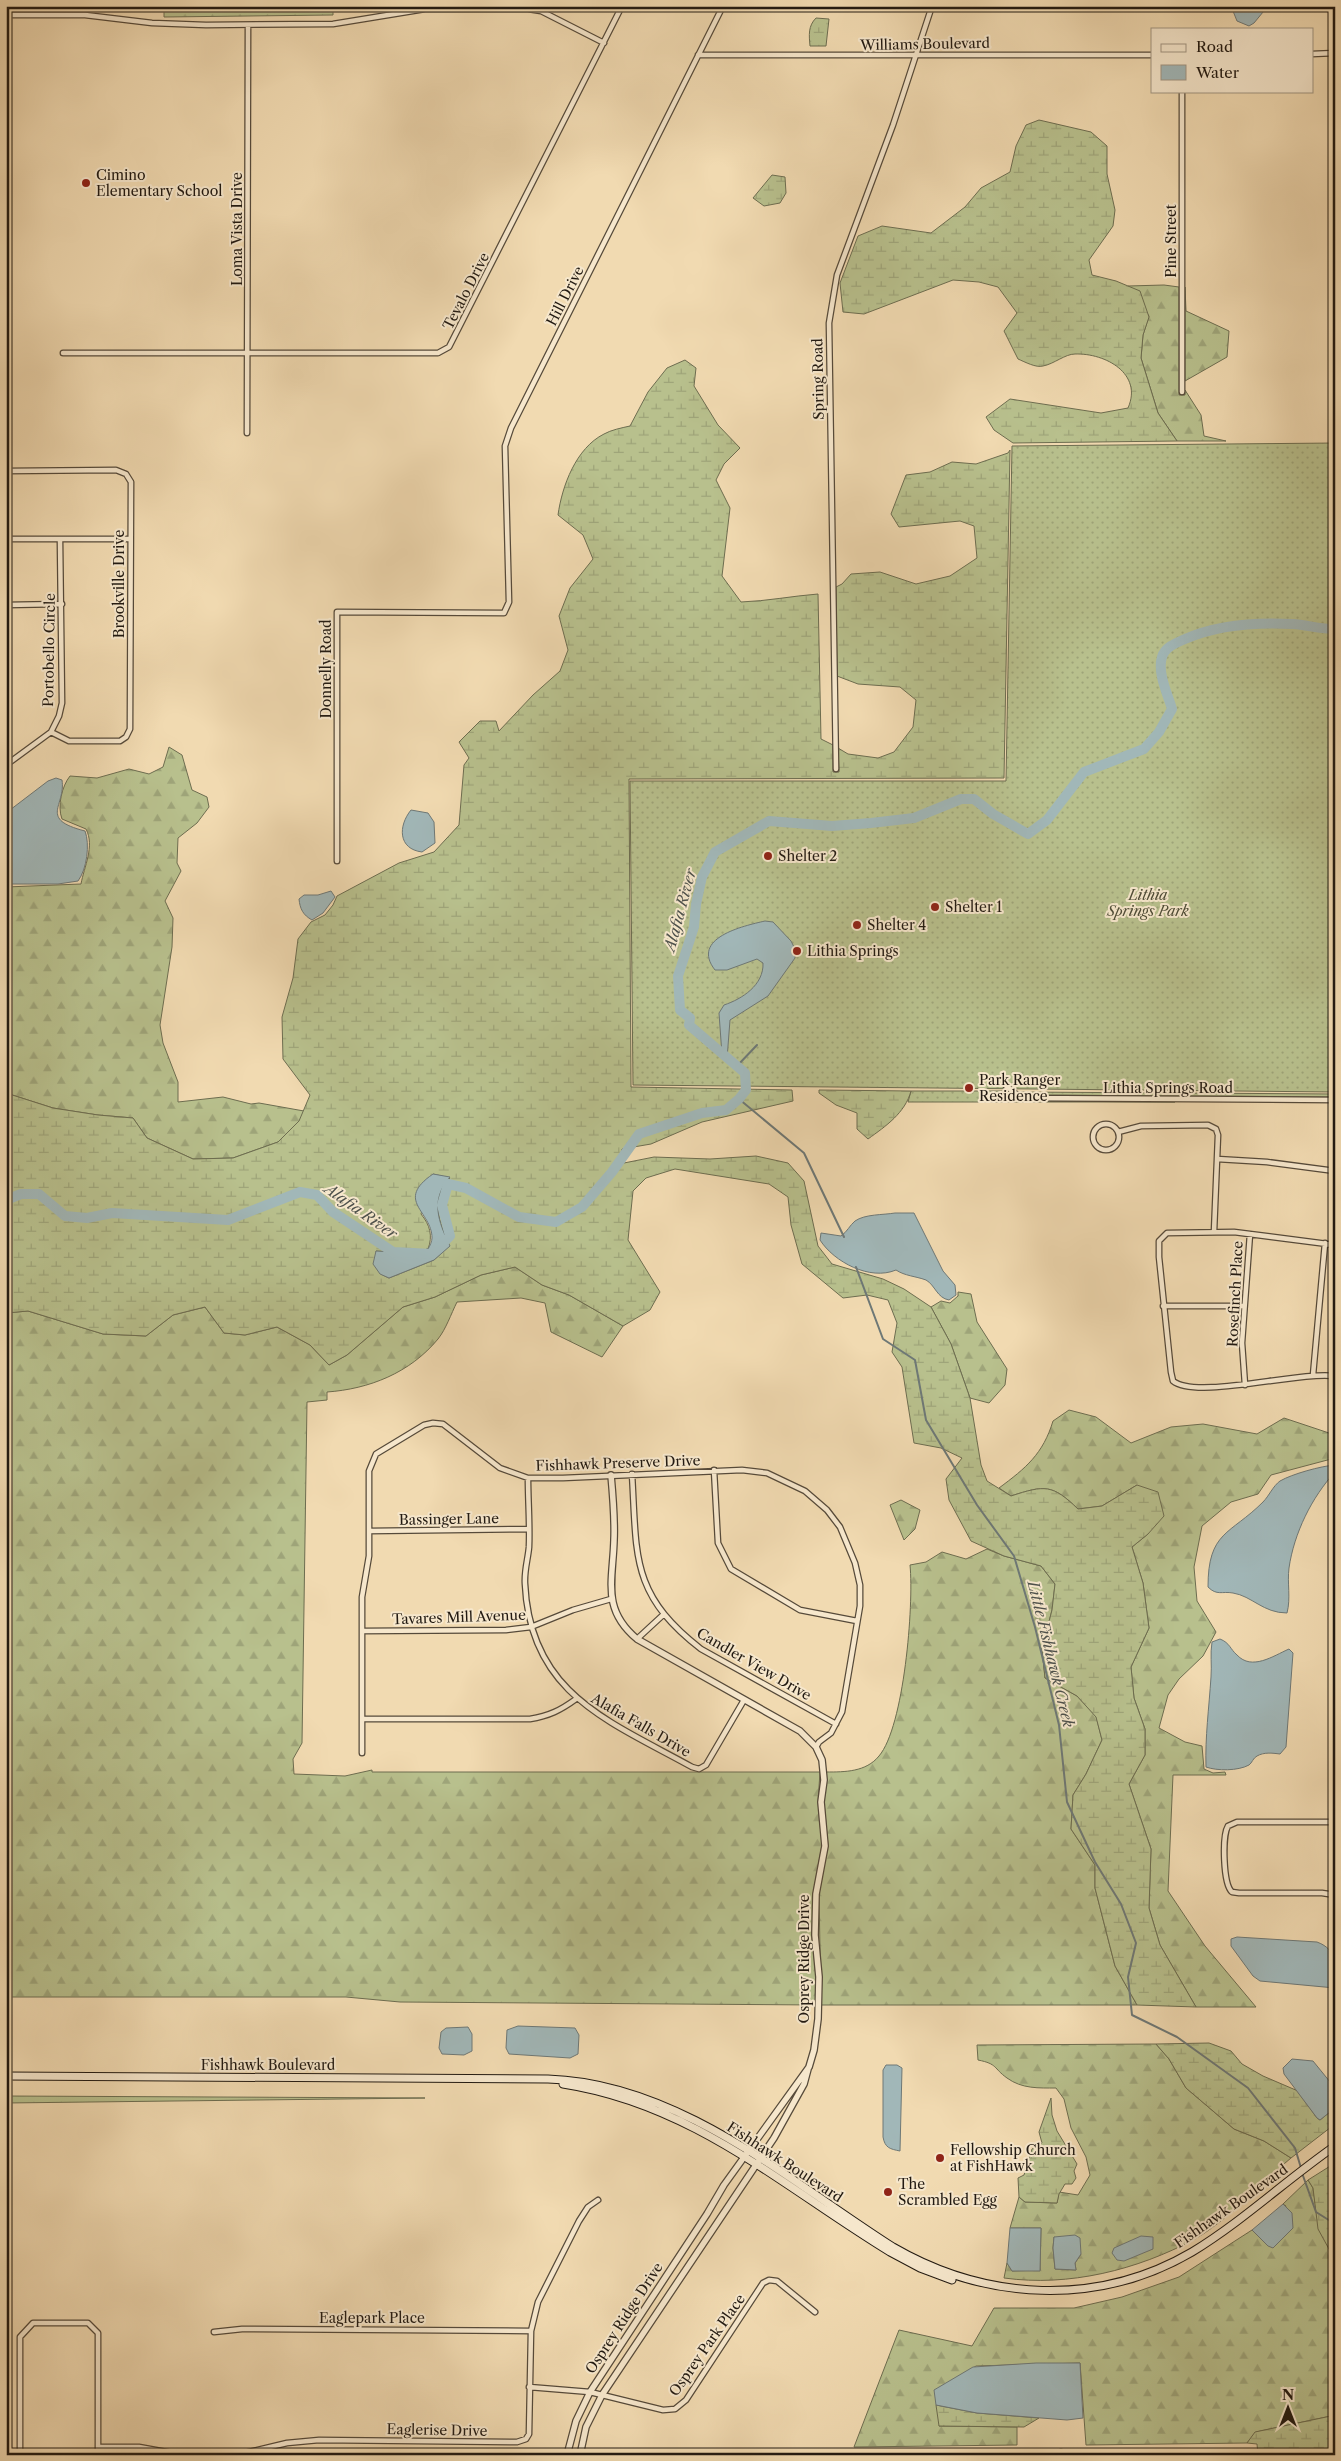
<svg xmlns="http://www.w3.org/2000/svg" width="1341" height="2461" font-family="'Libre Caslon Text',serif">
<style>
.grass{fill:url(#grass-dots);stroke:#6d6d50}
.forest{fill:url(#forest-firs);stroke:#6d6d50;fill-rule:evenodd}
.wetland{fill:url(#wetland-marsh);stroke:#6d6d50;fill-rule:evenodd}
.water{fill:#a1b7b8;stroke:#6e7876}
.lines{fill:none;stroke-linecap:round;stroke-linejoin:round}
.stream{stroke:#6e7876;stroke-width:2}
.river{stroke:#a1b7b8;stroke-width:10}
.minor-casing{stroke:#564a3a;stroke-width:7}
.tertiary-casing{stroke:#564a3a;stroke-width:8}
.secondary-casing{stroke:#221a12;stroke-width:9}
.minor{stroke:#f6e7cc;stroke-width:4.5}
.tertiary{stroke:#f6e7cc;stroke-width:5.5}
.secondary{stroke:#f6e7cc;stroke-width:7}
.poi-dot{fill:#8f2418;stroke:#f6e7cc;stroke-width:2}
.labels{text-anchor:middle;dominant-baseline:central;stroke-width:4;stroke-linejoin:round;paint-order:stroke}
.street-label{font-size:14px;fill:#221a12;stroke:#f6e7cc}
.poi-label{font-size:14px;fill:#221a12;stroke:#f6e7cc;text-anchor:start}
.park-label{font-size:14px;font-style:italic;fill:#4f4c37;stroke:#f6e7cc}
.water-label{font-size:15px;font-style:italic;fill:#4e514c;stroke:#f6e7cc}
</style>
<defs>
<pattern id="grass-dots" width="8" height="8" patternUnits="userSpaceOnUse" patternTransform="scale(1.25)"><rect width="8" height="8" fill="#b8c08d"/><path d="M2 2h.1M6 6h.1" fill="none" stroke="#9ea479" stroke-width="1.8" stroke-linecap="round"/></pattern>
<pattern id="forest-firs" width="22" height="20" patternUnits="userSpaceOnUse" patternTransform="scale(1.25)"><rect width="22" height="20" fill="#b8c08d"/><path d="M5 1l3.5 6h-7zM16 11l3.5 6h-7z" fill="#9ea479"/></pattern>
<pattern id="wetland-marsh" width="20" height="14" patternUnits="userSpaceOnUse" patternTransform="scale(1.25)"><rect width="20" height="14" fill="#b8c08d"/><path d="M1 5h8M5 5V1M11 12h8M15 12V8" fill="none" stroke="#9ea479"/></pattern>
</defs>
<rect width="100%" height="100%" fill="#f1dab1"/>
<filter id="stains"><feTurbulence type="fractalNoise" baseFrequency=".004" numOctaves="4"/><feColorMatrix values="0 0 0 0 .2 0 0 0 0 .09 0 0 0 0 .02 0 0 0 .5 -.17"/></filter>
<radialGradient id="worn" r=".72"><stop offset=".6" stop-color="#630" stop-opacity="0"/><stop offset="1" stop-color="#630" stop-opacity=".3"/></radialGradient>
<!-- grass -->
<path class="grass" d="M1335 443V1092L633 1085 630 781H1006L1012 446Z
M911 1091H1008L1021 1101 1175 1102H908Z
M1018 1092 1335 1094V1097L1022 1095Z"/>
<!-- forest -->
<path class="forest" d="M164 6H333V15L164 17Z
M1164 285 1179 287V395H1185V390L1201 415 1204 436 1226 441H1177L1158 413 1141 358 1143 335 1149 316 1128 286Z
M1185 287 1186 311 1229 331 1227 357 1185 381Z
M169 747 182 755 192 790 207 797 209 807 197 823 178 838 177 863 181 871 165 901 173 918 172 947 160 1025 163 1043 178 1082V1102L223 1097 251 1104 259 1103 304 1111 300 1121 278 1142 233 1158 193 1159 147 1138 133 1118 98 1115 53 1108 6 1093V887L81 884C84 867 95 846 86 829L62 819C57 806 62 786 70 776L97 778 129 769 149 774 163 767Z
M515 1267 542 1285 569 1295 623 1326 602 1357 551 1332 545 1303 521 1298 457 1302C451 1314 446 1329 438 1339 410 1373 369 1389 327 1392V1400L307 1402 302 1743 293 1759 294 1774 345 1776 372 1770V1772H820L818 1802 822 1845 813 1894 812 1935 816 1977V2005L400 2002 346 1997H6V1313L28 1311 103 1334 146 1336 173 1315 205 1307 224 1333 245 1335 277 1327 310 1345 329 1365 347 1355 403 1307 435 1297 481 1275Z
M958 1292 971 1294 977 1322 1007 1369 1005 1385 989 1403 970 1398 951 1344 931 1307 941 1301 950 1303 958 1296Z
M1069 1410 1096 1417 1131 1443 1171 1427 1203 1424 1257 1434 1284 1418 1329 1433 1335 1432V1458L1271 1475 1258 1494 1231 1502 1202 1526 1194 1567 1197 1601 1216 1632 1203 1656 1179 1679 1168 1695 1159 1728 1185 1742 1202 1746 1204 1769 1213 1773 1225 1772 1226 1775H1173L1168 1891 1205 1946 1256 2007H1196L1160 1945 1149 1908 1151 1849 1129 1784 1145 1755V1729L1134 1698 1131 1667 1149 1628 1143 1583 1132 1547 1148 1534 1137 1485 1102 1506 1078 1509C1052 1484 1045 1485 1011 1496L999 1488C1026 1468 1043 1454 1053 1421Z
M901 1500 920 1510 915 1529 904 1540 890 1505Z
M987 1549 1004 1556 1041 1566 1055 1584 1052 1610 1042 1649 1045 1678 1077 1696 1096 1716 1102 1740 1086 1774 1073 1795 1071 1829 1095 1865V1888L1115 1966 1137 2005H821L819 1894 828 1845 824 1802 826 1772C845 1772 866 1772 879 1756 904 1727 914 1605 910 1565L926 1562 942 1552 966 1559Z
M1156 2044 1169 2059 1186 2088 1234 2129 1264 2141 1291 2158C1271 2174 1256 2194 1235 2210 1222 2220 1209 2231 1195 2239 1137 2270 1069 2287 1004 2278L1007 2263 1012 2271 1040 2270 1041 2228H1010L1019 2197 1025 2202 1057 2203 1059 2192 1078 2195 1090 2175 1086 2157 1071 2128 1064 2099 1056 2088C1039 2088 1022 2089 1007 2078 993 2068 998 2064 978 2060L977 2045ZM1054 2237 1081 2254 1075 2263 1076 2270 1055 2269 1053 2248Z
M6 2096 425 2098 6 2103Z
M1308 2180 1313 2188 1319 2229 1335 2260V2410L1331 2416 1256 2432 1247 2443 1086 2445 1080 2363 976 2366 973 2368 939 2426 1017 2427V2445L854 2447 899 2330 972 2346 994 2308H1074L1122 2297 1179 2277 1252 2230 1268 2246 1286 2206 1283 2204Z"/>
<!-- wetland -->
<path class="wetland" d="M816 18 829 19 826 46H810C809 35 808 26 816 18Z
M1039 120 1091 132 1107 146V174L1115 210 1113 226 1089 260 1092 275 1116 281 1140 291 1149 317 1143 335 1141 358 1158 413 1177 441 1013 443 994 430 986 417 1010 399 1101 413 1128 408C1143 374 1106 353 1075 354 1065 354 1054 364 1043 366 1036 368 1025 362 1018 359L1004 331 1017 313 998 287 979 282 953 280 864 314 843 312 840 283 858 236 882 226 931 233 965 207 981 188 1010 172 1016 146 1026 125Z
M772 175 785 177 786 193 780 203 764 206 753 198Z
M685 360 696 368 694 386 718 425 740 448 724 464 716 480 730 508 722 576 741 602C768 601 792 596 818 594L821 739 833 745V772H839L838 748 848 754 878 758 894 752 913 727 916 700 900 687 858 684 837 676 836 587 842 584 851 574 880 572 916 584 950 576 977 558 974 526 960 521 899 527 891 514 906 475 930 472 952 462 976 464 1008 453 1010 450 1004 778 629 779 631 1087 792 1090 793 1101 702 1122 651 1144 622 1149 619 1164 654 1157 710 1159 756 1156 788 1163 804 1181 818 1246 832 1264 883 1279 904 1289 931 1307 951 1344 970 1398 981 1465 987 1481 1011 1496C1045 1485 1052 1484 1078 1509L1102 1506 1137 1485 1158 1492 1164 1516 1148 1534 1132 1547 1143 1583 1149 1628 1131 1667 1134 1698 1145 1729V1755L1129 1784 1151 1849 1149 1908 1160 1945 1196 2007 1137 2005 1115 1966 1095 1888V1865L1071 1829 1073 1795 1086 1774 1102 1740 1096 1717 1077 1696 1045 1678 1042 1649 1052 1610 1055 1584 1041 1566 1004 1556 971 1541 949 1500 946 1479 962 1458 941 1448 914 1443 902 1367 892 1352 897 1323 888 1300 867 1295 843 1298 802 1264 791 1225 788 1197 769 1184 675 1169 646 1178 633 1191 628 1240 660 1292 650 1310 623 1326 569 1295 542 1285 515 1267 481 1275 435 1297 403 1307 347 1355 329 1365 310 1345 277 1327 245 1335 224 1333 205 1307 173 1315 146 1336 103 1334 28 1311 6 1313V1093L53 1108 98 1115 133 1118 147 1138 193 1159 233 1158 278 1142 299 1121 310 1095 283 1059 282 1017 293 978 298 939 311 922 325 915 333 905 337 896 399 863 434 852 459 825 464 765 469 758 459 742 480 721H496L499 731 533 695 560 671 568 650 559 616 570 588 593 559 583 535 558 515C562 486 576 448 604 434 611 430 621 428 630 426L648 392 667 368ZM433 1174 450 1178C430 1200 439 1221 449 1246L434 1260 389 1278 381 1274 376 1251 411 1253 428 1249C433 1236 430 1225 421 1214Z
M819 1090 911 1091C905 1113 886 1126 868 1139L857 1129V1113L836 1105 819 1093Z
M1209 2043 1231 2051 1242 2064 1263 2076 1298 2091 1317 2118 1320 2120 1331 2111 1335 2113V2124L1291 2158 1264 2141 1234 2129 1213 2111 1186 2088 1169 2059 1156 2044Z
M1051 2098 1052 2115 1057 2131 1077 2164 1074 2171 1076 2178 1072 2184H1065L1059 2194 1057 2203 1025 2202 1019 2197 1018 2178 1024 2175 1032 2149 1042 2143 1039 2132Z
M1335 2163V2260L1318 2229 1313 2188 1308 2180Z
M936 2405 977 2413 1039 2418 1024 2427 939 2426Z
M1335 2410V2455H1258L1257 2444 1247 2443 1255 2432 1331 2416Z"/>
<!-- water -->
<path class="water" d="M1231 6H1268L1254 23 1249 26 1237 21Z
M56 778 62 780C66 806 38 819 85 831 90 844 87 869 78 881L58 884H6V813L48 781Z
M411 810 428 813 434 822 435 843 422 852C398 849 398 826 411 810Z
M331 891 335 897 323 913 312 920C303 915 300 909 299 899L304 895H318Z
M765 921 773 922 791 941 795 949V958L768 996 730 1020 727 1059 722 1055 719 1013 724 1005C742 999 764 985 763 963L757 959 727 970H715C690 938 743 926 765 921Z
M433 1174 450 1177C430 1200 438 1221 450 1246L434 1260 389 1278 380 1274 373 1264 376 1251 411 1253 428 1249C430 1246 432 1241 432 1238 432 1211 394 1201 433 1174Z
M895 1213H914L943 1271 955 1285 956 1295 949 1300C937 1298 935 1285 926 1280 915 1276 905 1276 896 1270 870 1281 834 1262 820 1240L821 1233 841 1236C847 1232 850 1225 855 1221 865 1214 883 1215 895 1213Z
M1335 1465V1472C1312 1497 1294 1533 1289 1568 1287 1583 1291 1598 1287 1613 1263 1613 1252 1596 1233 1593 1222 1591 1217 1596 1208 1587 1208 1531 1230 1535 1263 1502 1269 1496 1273 1486 1280 1481 1292 1474 1321 1466 1335 1465Z
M1220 1639C1230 1643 1230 1649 1237 1655 1252 1671 1273 1656 1289 1649L1293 1653 1286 1747 1280 1754C1272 1753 1264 1752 1257 1756 1253 1758 1252 1763 1249 1765 1238 1771 1217 1771 1206 1767 1205 1737 1209 1708 1211 1677 1212 1665 1210 1654 1212 1642Z
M1237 1937 1317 1942C1339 1950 1335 1968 1335 1988L1260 1981 1253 1976 1231 1946V1939Z
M518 2026 575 2028 579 2035 578 2054 570 2058 509 2054 506 2048 507 2030Z
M468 2027 472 2034V2051L464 2055 442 2054 439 2048 441 2032 446 2028Z
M1292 2059 1313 2061 1335 2088V2108L1320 2120 1317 2118 1284 2074 1283 2068Z
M897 2065 902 2068 900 2151C890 2149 885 2148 883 2137V2070L886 2065Z
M1283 2204 1292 2213 1293 2228 1273 2248 1268 2246 1252 2230Z
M1010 2228H1041L1040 2271H1012L1007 2263Z
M1075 2235 1080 2238 1081 2254 1075 2263 1076 2270 1055 2269 1053 2248 1054 2237Z
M1141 2236 1153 2237V2249L1124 2261 1117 2260 1112 2253 1114 2248Z
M1036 2363H1080L1083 2418 1067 2420 977 2413 936 2405 934 2390 973 2367Z"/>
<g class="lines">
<!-- stream -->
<path class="stream" d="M737 1066 757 1045
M739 1099 804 1153 844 1237
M856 1267 883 1339 915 1360 926 1420 977 1505 1014 1556 1035 1627 1059 1725 1067 1802 1095 1862 1121 1904 1136 1943 1128 1977 1132 2015 1177 2037 1248 2088 1295 2148 1301 2168
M1302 2173 1316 2212 1335 2224"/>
<!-- river -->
<path class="river" d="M6 1200 21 1194H39L65 1216 87 1218 112 1213 228 1220 300 1192 317 1195 333 1212 393 1252 432 1254 450 1236 442 1205 448 1184 466 1188 519 1217 556 1222 582 1207 612 1172 639 1134 702 1113 726 1110 739 1099 746 1090 745 1073 689 1025 690 1018 680 1010 678 976 694 927 696 904 702 877 715 852 769 821 832 826 871 823 914 818 961 799H974L993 814 1028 834 1047 820 1084 772 1144 749 1159 732 1172 709C1168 695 1157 673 1162 657 1165 647 1176 643 1185 639 1219 624 1256 622 1293 624 1307 625 1320 629 1335 629"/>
<defs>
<path id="minor" d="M6 12 13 15H85L152 23 206 25 333 24 425 9H528L541 11 604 43
M1312 54 1335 53
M698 55H1152
M1182 91V392
M63 353H438L449 347 622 6
M247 433 248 25
M6 471 116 470 126 474 131 482 130 729 126 737 120 741H69L51 732
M6 539H130
M6 605 62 604
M6 765 51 732 59 716 62 703 60 540
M836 769 829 323 837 275 893 125 932 6
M337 861V612L504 613 509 602 505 446 511 428 723 6
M1006 1086 1021 1098 1335 1100
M1093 1137a13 13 0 1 1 26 0a13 13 0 1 1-26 0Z
M1118 1132 1141 1126 1208 1125 1216 1129 1218 1135 1214 1232
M1217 1159 1267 1162 1335 1171
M1335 1245 1234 1232 1167 1233 1159 1241V1257L1171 1372 1173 1381C1197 1400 1298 1371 1335 1376
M1163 1306H1244
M1313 1375 1325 1243
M1245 1385 1242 1343 1250 1234
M714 1470 718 1543 731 1569 800 1610 857 1621
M632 1474C637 1556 630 1594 701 1649L836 1724
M528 1478C528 1501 530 1524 529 1547 528 1559 524 1571 525 1584 530 1694 609 1721 692 1767L699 1769 706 1765 744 1700
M369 1531 529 1529
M362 1631 506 1630 531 1627 573 1610 611 1599
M637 1639 663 1615
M362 1719H530C549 1716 561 1710 576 1699
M362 1753V1597L369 1556V1471L376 1454 424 1425 433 1423 443 1424 500 1468 528 1478H563L742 1470 767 1473 805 1491 827 1510 840 1527 855 1563 860 1585V1606L842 1712 831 1733 819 1742 816 1747
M1335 1822H1237L1228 1826C1222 1836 1223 1884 1232 1892L1239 1893H1322L1335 1895
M214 2332 242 2329 531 2331
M529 2387 590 2392 663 2410 675 2409 686 2400 763 2283 769 2280 777 2281 815 2312
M98 2447H139L183 2455
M1061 2452V2455
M20 2455V2337L33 2323H88L98 2333V2455
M236 2455 287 2443 319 2440 517 2442 526 2439 529 2434 531 2331 538 2302 579 2221 588 2207 598 2200"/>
<path id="tertiary" d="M567 2455 576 2421 590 2392 707 2214 724 2185 809 2067 814 2050 818 2019 819 1977 815 1935 816 1894 825 1846 821 1802 824 1780 822 1760 816 1747 800 1731 637 1639C601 1609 613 1580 614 1540 615 1519 613 1497 611 1475
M580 2455 586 2427 602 2395 774 2138 804 2084 808 2069"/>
<path id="secondary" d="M6 2076 548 2079C678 2083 788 2180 893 2247 986 2301 1098 2307 1192 2252 1243 2221 1286 2180 1335 2146
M563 2084C693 2104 782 2186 890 2252L920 2268 952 2280"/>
</defs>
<!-- minor casing -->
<use href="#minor" class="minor-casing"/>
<!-- tertiary casing -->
<use href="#tertiary" class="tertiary-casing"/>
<!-- secondary casing -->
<use href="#secondary" class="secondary-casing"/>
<!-- minor -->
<use href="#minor" class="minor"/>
<!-- tertiary -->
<use href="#tertiary" class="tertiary"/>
<!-- secondary -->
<use href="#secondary" class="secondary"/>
</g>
<!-- markers -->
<g class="poi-dot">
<circle cx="86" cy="183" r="5"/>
<circle cx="768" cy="856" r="5"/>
<circle cx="935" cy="907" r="5"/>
<circle cx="857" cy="925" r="5"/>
<circle cx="797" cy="951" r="5"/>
<circle cx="969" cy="1088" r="5"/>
<circle cx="940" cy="2158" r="5"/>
<circle cx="888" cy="2192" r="5"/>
</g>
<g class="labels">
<!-- street labels -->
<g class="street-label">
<text transform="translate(925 44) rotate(-1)">Williams Boulevard</text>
<text transform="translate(237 229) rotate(-90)">Loma Vista Drive</text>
<text transform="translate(1171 241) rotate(-90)">Pine Street</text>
<text transform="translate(466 291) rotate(-63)">Tevalo Drive</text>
<text transform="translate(565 296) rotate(-63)">Hill Drive</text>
<text transform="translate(818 379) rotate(-91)">Spring Road</text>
<text transform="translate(119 584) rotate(-90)">Brookville Drive</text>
<text transform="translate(49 650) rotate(-89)">Portobello Circle</text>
<text transform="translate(326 669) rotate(-90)">Donnelly Road</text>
<text x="1168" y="1088">Lithia Springs Road</text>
<text transform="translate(1235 1294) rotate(-87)">Rosefinch Place</text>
<text transform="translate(618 1463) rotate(-2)">Fishhawk Preserve Drive</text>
<text transform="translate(449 1519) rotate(-1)">Bassinger Lane</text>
<text transform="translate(459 1617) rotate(-2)">Tavares Mill Avenue</text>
<text transform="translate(754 1664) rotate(30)">Candler View Drive</text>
<text transform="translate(641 1725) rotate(30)">Alafia Falls Drive</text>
<text transform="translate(804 1959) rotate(-90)">Osprey Ridge Drive</text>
<text x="268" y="2065">Fishhawk Boulevard</text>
<text transform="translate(785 2162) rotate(33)">Fishhawk Boulevard</text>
<text transform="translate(1231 2206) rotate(-35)">Fishhawk Boulevard</text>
<text x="372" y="2318">Eaglepark Place</text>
<text transform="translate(624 2318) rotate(-57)">Osprey Ridge Drive</text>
<text transform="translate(707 2345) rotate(-55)">Osprey Park Place</text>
<text transform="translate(437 2430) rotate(1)">Eaglerise Drive</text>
</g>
<!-- poi labels -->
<g class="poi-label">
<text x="96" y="175">Cimino<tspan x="96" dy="16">Elementary School</tspan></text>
<text x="778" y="856">Shelter 2</text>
<text x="945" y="907">Shelter 1</text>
<text x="867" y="925">Shelter 4</text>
<text x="807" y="951">Lithia Springs</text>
<text x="979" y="1080">Park Ranger<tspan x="979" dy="16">Residence</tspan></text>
<text x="950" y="2150">Fellowship Church<tspan x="950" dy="16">at FishHawk</tspan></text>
<text x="898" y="2184">The<tspan x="898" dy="16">Scrambled Egg</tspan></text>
</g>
<!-- park labels -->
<g class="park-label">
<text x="1148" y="895">Lithia<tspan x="1148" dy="16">Springs Park</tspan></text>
</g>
<!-- water labels -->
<g class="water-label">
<text transform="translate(680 910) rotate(-75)">Alafia River</text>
<text transform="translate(361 1211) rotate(35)">Alafia River</text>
<text transform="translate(1051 1654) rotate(76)">Little Fishhawk Creek</text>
</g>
</g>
<!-- margin -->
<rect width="1341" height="2461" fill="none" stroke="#f1dab1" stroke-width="25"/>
<rect x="8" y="8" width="1326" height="2446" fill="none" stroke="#221a12" stroke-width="2.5"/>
<rect x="12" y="12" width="1316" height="2436" fill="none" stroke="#221a12"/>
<!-- legend -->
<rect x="1151" y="28" width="162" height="65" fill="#f6e7cc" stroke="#a19582"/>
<rect x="1161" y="44" width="25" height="8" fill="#f6e7cc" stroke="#a19582"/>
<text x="1196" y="52" font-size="15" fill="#221a12">Road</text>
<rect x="1161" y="65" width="25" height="15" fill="#a1b7b8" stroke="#a19582"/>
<text x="1196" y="78" font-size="15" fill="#221a12">Water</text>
<!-- north arrow -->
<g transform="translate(1288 2408)" stroke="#f6e7cc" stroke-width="4" paint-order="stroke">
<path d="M0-4L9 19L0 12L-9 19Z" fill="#221a12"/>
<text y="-8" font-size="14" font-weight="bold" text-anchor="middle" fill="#221a12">N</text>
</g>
<rect width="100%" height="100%" filter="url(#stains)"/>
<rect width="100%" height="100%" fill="url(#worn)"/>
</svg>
